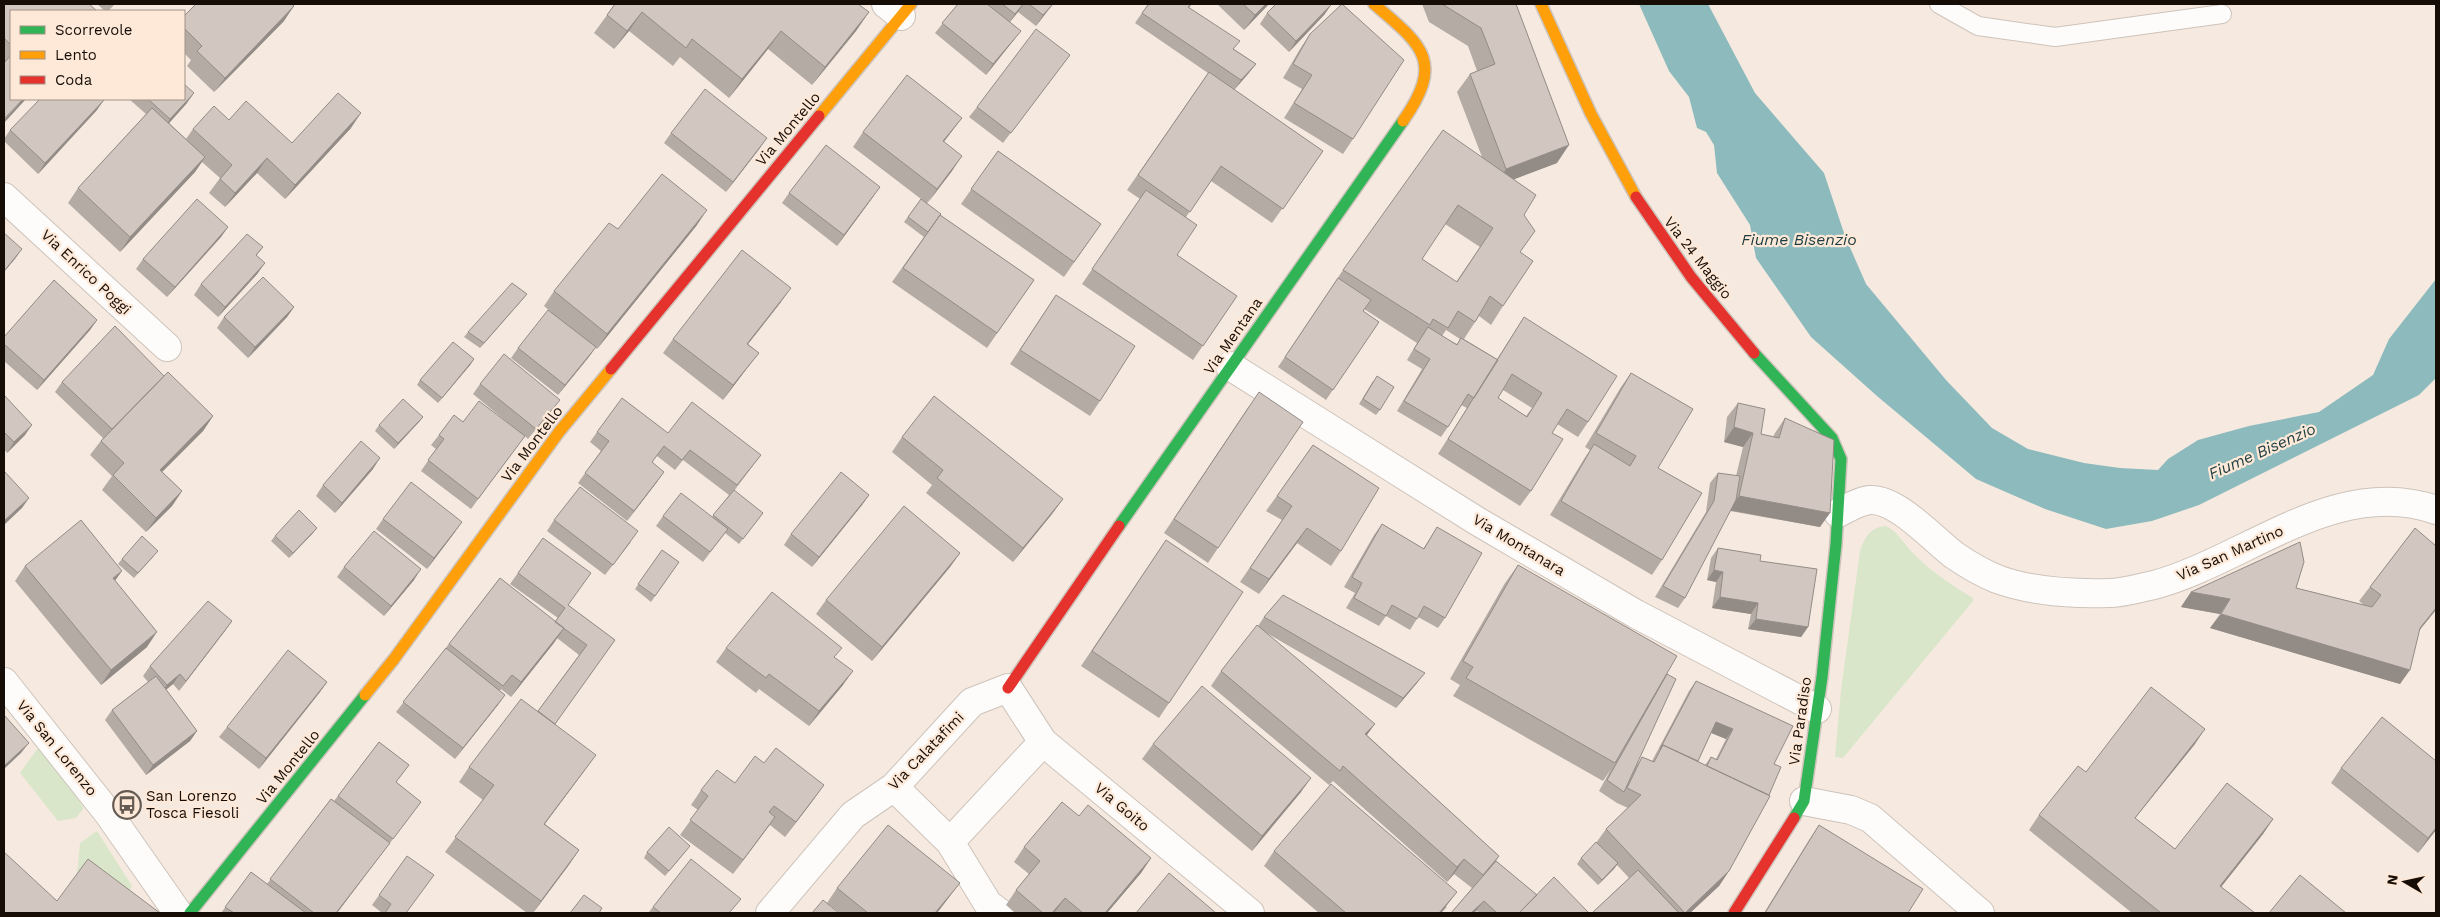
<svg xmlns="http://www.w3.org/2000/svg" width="2440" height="917" font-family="'Work Sans',sans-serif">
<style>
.green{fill:#dae6c9}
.water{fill:#8dbabd}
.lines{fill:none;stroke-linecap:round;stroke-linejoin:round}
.lane-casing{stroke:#cdc3bb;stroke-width:20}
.street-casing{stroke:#cdc3bb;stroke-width:30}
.fast-casing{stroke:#cdc3bb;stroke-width:14}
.slow-casing{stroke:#cdc3bb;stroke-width:14}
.jam-casing{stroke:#cdc3bb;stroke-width:14}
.lane{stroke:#fefcfa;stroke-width:18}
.street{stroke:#fefcfa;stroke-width:28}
.fast{stroke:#30b455;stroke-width:11}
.slow{stroke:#ff9f0a;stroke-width:11}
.jam{stroke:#e5322d;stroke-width:11}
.wall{fill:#b5aba5;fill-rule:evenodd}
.shaded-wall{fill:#938b86}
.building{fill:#d2c7c0;stroke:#938b86;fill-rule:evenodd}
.labels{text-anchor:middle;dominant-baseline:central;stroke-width:4.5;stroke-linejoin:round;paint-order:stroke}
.street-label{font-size:15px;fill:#160d06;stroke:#fee9d8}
.poi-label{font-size:15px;fill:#160d06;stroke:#fee9d8;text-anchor:start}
.water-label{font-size:16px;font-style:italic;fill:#1b3d41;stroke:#fee9d8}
</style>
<rect width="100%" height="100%" fill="#f6eae0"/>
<!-- green -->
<path class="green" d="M1886 526C1899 532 1907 549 1919 559 1935 574 1955 587 1973 598V601L1843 758 1835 757 1841 690 1860 551C1865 537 1870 527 1886 526Z
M40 745 84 808 76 818 58 821 20 773Z
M97 831 132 886 122 907 77 875 80 843Z"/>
<!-- water -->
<path class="water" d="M1639 4H1708L1755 93 1824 173 1845 236 1866 284 1946 380 1992 428 2028 449 2084 463 2120 468 2158 470 2168 459 2198 440 2249 426 2319 412 2373 375 2389 339 2436 279V378L2419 395 2199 505 2152 521 2106 529 2045 509 1976 479 1877 396 1811 337 1756 258 1750 225 1717 173 1714 145 1706 132 1697 128 1689 97 1669 71Z"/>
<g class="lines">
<defs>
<path id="lane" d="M1939 4 1978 26 2055 37 2222 14"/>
<path id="street" d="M886 4 901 16
M4 197 167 347
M1230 366 1477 521 1636 614 1817 709
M1838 513C1848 508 1859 501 1870 500 1896 498 1933 539 1954 555 1967 564 1982 573 1997 579 2032 592 2072 594 2109 593 2124 593 2139 588 2154 585 2246 560 2336 475 2436 510
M4 682 108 813 178 913
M894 787 950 842 1043 742
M1804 801 1851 810 1870 818 1980 913
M950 842 988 904 1000 913
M770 913 853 815 894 787 972 702 1008 688 1043 742 1250 913"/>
<path id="fast" d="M1754 353 1832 438 1841 459 1836 544 1822 677 1804 801 1794 818
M1119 526 1403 121
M190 913 365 695"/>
<path id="slow" d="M1374 4C1422 45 1445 61 1403 121
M1541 4 1591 114 1636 197
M819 116 911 4
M365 695 394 659 559 432 611 369"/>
<path id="jam" d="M1636 197 1691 277 1754 353
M611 369 819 116
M1008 688 1119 526
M1734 913 1794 818"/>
</defs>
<!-- lane casing -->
<use href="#lane" class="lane-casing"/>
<!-- street casing -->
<use href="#street" class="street-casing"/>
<!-- fast casing -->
<use href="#fast" class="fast-casing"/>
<!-- slow casing -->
<use href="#slow" class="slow-casing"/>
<!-- jam casing -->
<use href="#jam" class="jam-casing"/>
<!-- lane -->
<use href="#lane" class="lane"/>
<!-- street -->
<use href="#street" class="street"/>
<!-- fast -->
<use href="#fast" class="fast"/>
<!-- slow -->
<use href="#slow" class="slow"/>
<!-- jam -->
<use href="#jam" class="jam"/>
</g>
<!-- wall -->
<path class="wall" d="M97 4H115L108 11H105Z
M615 4 869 12 856 31 812 85 768 49 729 98 680 57 673 66 629 31 614 49 594 33Z
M958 4H1053L1036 26 1018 12 1010 22 1021 31 1013 41 986 75 935 33Z
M1148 4H1192L1189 8 1234 49 1256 64 1248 74 1234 90 1323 151 1272 223 1211 181 1186 217 1177 255 1237 296 1193 360 1082 284 1140 199 1127 190 1208 73 1135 23Z
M1217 4H1269L1244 30Z
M1422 4H1516L1557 163 1514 179 1524 215 1520 252 1503 306 1491 325 1479 316 1464 339 1497 359 1524 317 1588 422 1578 437 1557 424 1552 433 1531 491 1520 506 1438 454 1467 408 1461 405 1448 427 1441 437 1397 411 1422 369 1407 360 1417 343 1364 309 1363 311 1379 322 1326 400 1278 367 1343 270 1482 157 1457 92 1470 74 1477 71 1468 46 1429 22ZM1445 224 1480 247 1456 282 1422 259ZM1446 330 1460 339 1457 344 1442 336ZM1503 390 1532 408 1526 416 1498 398Z
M4 5 11 11V99L4 123Z
M1331 5 1324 15 1289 52 1260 24 1267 13Z
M184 16 284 21 214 92 187 66 191 60 184 53Z
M1310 34 1353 139 1343 154 1284 118 1302 89 1283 78 1300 49Z
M1070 55 1003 143 969 117 977 107Z
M129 99H184L187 103 169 123 186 139 193 129 229 120 292 143 351 128 285 199 257 173 225 207 209 193 220 178 202 162 195 172 120 252 68 203 78 188 146 114Z
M97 110 38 174 4 141V139L10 130Z
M962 118 944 142 952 171 927 203 940 215 1034 280 987 348 892 282 926 234 924 237 904 222 921 199 853 147 863 132Z
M671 133 760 148 726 192 664 143Z
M998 151 1101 224 1064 277 961 204Z
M789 193 873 197 837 246 782 203Z
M697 225 597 349 595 347 558 395 511 358 518 348 552 313 544 306 554 291 618 229Z
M228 227 221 237 167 297 136 269 143 259Z
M263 247 257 255 258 273 218 317 194 295 201 284Z
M1056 295 1100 401 1090 416 1010 364Z
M523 299 480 348 464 337 468 332Z
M781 302 748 344 759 353 748 367 723 400 663 353 673 339Z
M294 307 287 317 248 358 217 328 224 317Z
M97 320 90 330 37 390 4 361V337Z
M471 364 438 403 417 385 420 380Z
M1631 373 1658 468 1662 560 1652 575 1550 515 1584 459 1590 450 1585 447 1621 387Z
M164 376 213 416 203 431 162 472 182 491 172 506 146 532 102 490 112 476 90 455 103 438 55 392 62 382Z
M1373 381 1380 410 1376 415 1359 404Z
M480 384 552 410 528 439 525 436 471 509 421 471 436 449 431 445 439 435 463 422 518 431 473 394Z
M4 395 25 435 7 453 4 449Z
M1738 403 1761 434 1773 437 1775 433 1785 418 1820 527 1730 511 1685 598 1678 608 1655 597 1706 512 1710 483 1718 473 1736 476 1743 447 1724 442 1727 417Z
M1249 406 1218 548 1208 563 1164 533Z
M423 417 419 422 394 449 375 431 379 425Z
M597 432 668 433 761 455 734 491 763 513 739 544 725 533 703 562 656 526 663 516 712 517 729 495 683 460 675 470 657 456 652 462 657 482 627 521 578 483 601 451 590 442Z
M902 437 1063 499 1052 514 1013 562 926 493 932 485 892 452Z
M1313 445 1341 551 1331 566 1297 543 1259 594 1240 582 1282 520 1266 511Z
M373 469 335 513 316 496 323 485Z
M869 495 862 505 812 567 784 545 791 534Z
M383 519 455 532 427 569 376 529Z
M554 520 631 542 605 575 547 531Z
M1382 524 1423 549 1437 527 1445 618 1438 628 1418 617 1410 630 1386 616 1379 626 1346 608 1355 593 1344 587 1374 535Z
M2415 528 2419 631 2400 684 2210 628 2220 614 2181 607 2191 592 2296 588 2364 605 2359 601Z
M313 533 289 558 271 541 275 536Z
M543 538 568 605 615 640 555 724 585 770 545 824 579 850 533 913H527L445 852 483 800 459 782 469 767 538 711 579 655 557 638 511 697 501 689 500 691 505 695 455 759 396 712 500 578 555 622 558 618 510 584Z
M1166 540 1169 703 1159 718 1081 666Z
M1718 548 1760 561 1808 627 1801 637 1748 629 1751 614 1712 608 1716 582 1707 580 1711 558Z
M662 550 679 562 651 602 635 589Z
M960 553 950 567 872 661 816 614 826 600Z
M154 556 134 578 118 564 122 559Z
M1518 565 1667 674 1637 765 1642 757 1652 761 1689 691 1696 681 1774 764 1729 871 1719 886 1690 913H1592L1629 878 1617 865 1598 885 1577 864 1581 858 1596 843 1606 829 1628 808 1617 803 1599 791 1611 769 1603 781 1453 696 1460 685 1450 679 1505 583ZM1711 733 1726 739 1716 759 1711 757 1705 765 1698 761Z
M25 566 115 581 147 647 101 685 15 581Z
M344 567 414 580 384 616 337 577Z
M1264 617 1417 683 1396 708 1265 632 1367 735 1499 856 1496 861 1537 895 1589 913H1479L1477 911 1474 913H1451L1472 888 1454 874 1447 882 1333 781 1329 785 1211 686 1221 671 1258 626Z
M232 621 179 691 173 684 166 690 197 731 190 741 146 775 105 720 112 710 148 682 143 676 150 666Z
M726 648 835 658 843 685 809 726 759 689 756 693 716 662Z
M327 682 320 692 259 769 219 737 227 727Z
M379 742 409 765 396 782 421 802 337 913H221L251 872 267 884 331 799 334 801Z
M1153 744 1301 792 1252 851 1142 759Z
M2195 744 2135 818 2175 849 2273 819 2263 834 2221 887 2255 913H2132L2029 830 2039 815 2086 772Z
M2341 768 2436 830 2418 853 2331 783Z
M735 783 814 799 785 837 770 825 733 874 680 835 698 810 691 805 701 790Z
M1079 816 1151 858 1141 873 1107 913H1015L1006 905 1016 890 1029 874 1014 862 1024 847Z
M1819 825 1908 913H1764L1809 840Z
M686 851 665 876 644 858 647 852Z
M1274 851 1447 907 1441 913H1319L1264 866Z
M407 856V913H382L372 905Z
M837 888 949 897 937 913H840L827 903Z
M653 907 730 913H648Z"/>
<!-- shaded-wall -->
<path class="shaded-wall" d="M1024 4 1018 12 1008 24 1015 14Z
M1053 4 1046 13 1036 26 1043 15Z
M1266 4H1269L1244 30 1255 15Z
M1331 5 1324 15 1289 52 1296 41Z
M294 6 284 21 214 92 225 78Z
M642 12 629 31 614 49 627 31Z
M869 12 856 31 812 85 825 67Z
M781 31 768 49 729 98 742 79Z
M1021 31 1013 41 986 75 993 64Z
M1256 64 1248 74 1234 90 1241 80Z
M194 93 187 103 163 130 170 119Z
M23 99H26L4 123V120Z
M104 100 97 110 38 174 45 163Z
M361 113 351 128 285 199 295 185Z
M962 118 951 132 933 156 943 141Z
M767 138 760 148 726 192 733 182Z
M1569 145 1557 163 1494 187 1506 169Z
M962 156 952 171 927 204 937 189Z
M205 157 195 172 120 252 130 237Z
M267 158 257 173 225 207 235 193Z
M880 187 873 197 837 246 844 235Z
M707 210 697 225 597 349 607 334Z
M228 227 221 237 167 297 175 287Z
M22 249 15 259 4 272V271Z
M265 263 258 273 218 317 225 307Z
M791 288 781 302 737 358 747 344Z
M527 294 523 299 480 348 484 343Z
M294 307 287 317 248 358 255 347Z
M97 320 90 330 37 390 44 380Z
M596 347 589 357 558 395 565 385Z
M759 353 748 367 723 400 733 385Z
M474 359 471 364 438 403 442 398Z
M213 416 203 431 150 484 160 470Z
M423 417 419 422 394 449 398 443Z
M32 425 25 435 7 453 14 442Z
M1734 427 1753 433 1743 447 1724 442Z
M380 458 373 469 335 513 342 503Z
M664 472 657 482 627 521 634 511Z
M182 491 172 506 146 532 156 518Z
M869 495 862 505 812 567 819 557Z
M1739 496 1830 513 1820 527 1728 510Z
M29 498 22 508 4 525V521Z
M1063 499 1052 514 1013 562 1023 548Z
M462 522 455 532 427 569 434 558Z
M317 528 313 533 289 558 293 553Z
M1307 528 1297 543 1259 594 1269 579Z
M960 553 950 567 872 661 882 647Z
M421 569 414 580 384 616 391 606Z
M1714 570 1723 572 1716 582 1707 580Z
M122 571 112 585 113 578Z
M2191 592 2230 599 2220 614 2181 607Z
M1720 597 1758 603 1751 614 1712 608Z
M2436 608V610L2410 642 2420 628Z
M2221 614 2410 670 2400 684 2210 628Z
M1756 619 1808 627 1801 637 1748 629Z
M232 621 225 631 179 691 186 681Z
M564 628 554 643 511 697 521 682Z
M157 632 147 647 101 685 111 670Z
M853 671 843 685 809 726 819 711Z
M1425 673 1417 683 1396 708 1403 698Z
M180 674 173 684 159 695 167 685Z
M327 682 320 692 259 769 266 758Z
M505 695 498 705 455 759 463 748Z
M1716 722 1733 729 1726 739 1709 732Z
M1375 724 1364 739 1365 734Z
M2205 729 2195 744 2124 832 2135 818Z
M197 731 190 741 146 775 153 765Z
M29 743 21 753 4 769V766Z
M596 755 585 770 534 838 544 824Z
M1311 778 1301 792 1252 851 1262 836Z
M824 785 814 799 785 837 796 822Z
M775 817 765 831 733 874 743 860Z
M2273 819 2263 834 2210 901 2220 886Z
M2436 828V830L2418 853 2428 838Z
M390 843 379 857 337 913H336Z
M579 850 569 865 533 913 541 901Z
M1151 858 1141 873 1107 913H1105Z
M1464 859 1454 874 1447 882 1457 867Z
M1618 863 1614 869 1598 885 1602 880Z
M1729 871 1719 886 1690 913H1685Z
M960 883 937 913H935Z
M1457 892 1441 913H1439Z
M1065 898 1054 913H1052Z
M1484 901 1474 913H1471Z"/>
<!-- building -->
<path class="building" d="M5 4H89L97 11H11V45L4 38V5Z
M196 4H291L294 6 225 78 197 51 202 46 184 28V16Z
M615 4H858L869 12 825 67 781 31 742 79 692 39 686 48 642 12 627 31 607 15Z
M958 4H987L1021 31 993 64 942 23Z
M1002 4H1023L1015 14Z
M1029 4H1053L1043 15Z
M1149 4H1191L1188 7 1240 41 1233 49 1256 64 1241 80 1142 13Z
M1243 4H1266L1255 15Z
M1276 4H1330L1331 5 1296 41 1267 13Z
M1342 4 1404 60 1353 139 1294 103 1312 75 1293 64 1310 34Z
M1442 4H1516L1569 145 1506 169 1470 74 1495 64 1481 28Z
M1036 29 1070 55 1011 133 977 107Z
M11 55V99H23L5 118H4V63Z
M1209 72 1323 151 1283 209 1221 166 1190 212 1138 175Z
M907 75 962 118 943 141 962 156 937 189 863 132Z
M184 84 194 93 170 119 148 99H184Z
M705 89 767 138 733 182 671 133Z
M338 93 361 113 295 185 267 158 235 193 220 179 232 165 193 129 214 106 229 120 246 101 292 143Z
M40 99H103L104 100 45 163 10 130Z
M152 108 205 157 130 237 78 188Z
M1443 130 1536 195 1524 215 1535 231 1520 252 1533 261 1503 306 1490 296 1475 322 1458 311 1448 328 1433 319 1430 325 1343 270ZM1458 205 1493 228 1457 282 1422 259Z
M826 145 880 187 844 235 789 193Z
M998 151 1101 224 1074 262 971 189Z
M662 174 707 210 607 334 554 291 609 223 618 229Z
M1146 190 1197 225 1177 255 1237 296 1203 346 1092 269Z
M197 199 228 227 175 287 143 259Z
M921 199 941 214 940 215 928 232 908 217Z
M940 215 1034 280 997 333 903 268Z
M4 233 22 249 4 271Z
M247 234 263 247 256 255 265 263 225 307 201 284Z
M742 250 791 288 747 344 759 353 733 385 673 339Z
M263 277 294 307 255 347 224 317Z
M1338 278 1371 300 1363 311 1379 322 1333 390 1285 357Z
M54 280 97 320 44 380 4 344V337Z
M512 283 527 294 484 343 468 332Z
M1056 295 1135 346 1100 401 1020 350Z
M548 310 596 347 565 385 518 348Z
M1524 317 1617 376 1588 422 1567 409 1552 433 1563 439 1531 491 1448 439ZM1512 374 1542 393 1527 417 1498 398Z
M115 326 164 376 112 429 62 382Z
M1428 327 1457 345 1461 338 1498 360 1474 398 1468 394 1448 427 1404 401 1430 359 1414 349Z
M453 342 474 359 442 398 420 380Z
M504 354 560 400 536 429 480 384Z
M168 372 213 416 160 470 182 491 156 518 113 475 124 463 101 441Z
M1631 373 1693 409 1658 468 1702 493 1662 560 1561 501 1594 444 1630 466 1636 456 1596 433Z
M1377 376 1394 387 1380 410 1363 399Z
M1259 392 1303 422 1218 548 1174 519Z
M4 395 32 425 14 442 4 432Z
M934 396 1063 499 1023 548 937 478 943 470 902 437Z
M622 398 668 433 692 402 761 455 737 485 690 450 682 460 664 446 652 462 664 472 634 511 585 473 609 441 597 432Z
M403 399 423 417 398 443 379 425Z
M479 401 525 436 478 499 428 460 444 439 439 435 454 415 463 422Z
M1738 403 1765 409 1761 434 1779 438 1785 418 1834 440 1830 513 1739 496 1753 433 1734 427Z
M361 441 380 458 342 503 323 485Z
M1313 445 1379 488 1341 551 1307 528 1269 579 1250 568 1292 506 1277 496Z
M4 471 29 498 4 521Z
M841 472 869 495 819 557 791 534Z
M1718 473 1740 476 1736 500 1685 598 1663 586 1714 501Z
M411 482 462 522 434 558 383 519Z
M580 487 638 531 613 565 554 520Z
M734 490 763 513 743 539 713 515Z
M681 493 728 529 710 552 663 516Z
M904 506 960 553 882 647 826 600Z
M299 510 317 528 293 553 275 536Z
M81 520 122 571 113 578 157 632 111 670 25 566Z
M1382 524 1424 549 1437 527 1482 553 1445 618 1424 606 1417 619 1392 605 1386 616 1354 598 1362 583 1352 577Z
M2415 528 2436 546V608L2420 628 2410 670 2221 614 2230 599 2191 592 2300 542 2304 562 2296 588 2372 607 2381 595 2370 587Z
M374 531 421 569 391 606 344 567Z
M142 536 158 551 138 573 122 559Z
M543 538 591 573 568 605 615 640 555 724 538 711 587 645 555 622 565 608 518 573Z
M1166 540 1243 592 1169 703 1092 651Z
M1718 548 1761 555 1760 561 1817 569 1808 627 1756 619 1758 603 1720 597 1723 572 1714 570Z
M662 550 679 562 655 596 638 584Z
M1518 565 1677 656 1615 763 1466 678 1473 667 1463 661Z
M500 578 564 628 521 682 512 675 503 686 449 644Z
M772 592 842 648 834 657 853 671 819 711 769 674 766 678 726 648Z
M1283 595 1425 673 1403 698 1264 617Z
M208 601 232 621 186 681 180 674 167 685 150 666Z
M1257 625 1375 724 1365 734 1499 856 1483 875 1464 859 1457 867 1343 766 1340 771 1221 671Z
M446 648 505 695 463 748 403 702Z
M288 650 327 682 266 758 227 727Z
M1667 674 1676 679 1624 792 1607 780Z
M156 676 197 731 153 765 112 710Z
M1696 681 1793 726 1774 764 1781 767 1769 795 1707 766 1711 757 1717 760 1733 729 1716 722 1698 761 1663 745 1660 749Z
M1202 686 1311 778 1262 836 1153 744Z
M2151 687 2205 729 2135 818 2175 849 2227 783 2273 819 2220 886 2255 913H2161L2039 815 2078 766 2086 772Z
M521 699 596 755 544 824 579 850 541 901 455 837 494 785 469 767Z
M4 715 29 743 4 766Z
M2382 717 2436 761V828L2428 838 2341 768Z
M379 742 409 765 396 782 421 802 393 839 338 796Z
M1663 745 1770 796 1729 871 1685 913 1606 829 1641 795 1627 788 1642 757 1654 762Z
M776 748 824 785 796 822 774 806 769 812 775 817 743 860 690 820 708 796 701 790 717 770 735 783 755 756 764 763Z
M1331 784 1457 892 1439 913H1346L1274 851Z
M331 799 390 843 336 913H314L270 879Z
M1062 802 1079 816 1088 805 1151 858 1105 913H1083L1065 898 1052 913H1043L1016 890 1040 861 1024 847Z
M888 825 960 883 935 913H868L837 888Z
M1819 825 1923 889 1908 913H1765Z
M669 827 690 846 669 871 647 852Z
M1596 842 1618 863 1602 880 1581 858Z
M4 852 57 901 88 859 160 913H4Z
M407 856 434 875 406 913H385L391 904 379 895Z
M691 859 741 899 729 913H661L653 907Z
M1496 861 1537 895 1519 913H1497L1484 901 1471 913H1451Z
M1638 870 1679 913H1592Z
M251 872 306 913H234L225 907Z
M1169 873 1216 913H1136Z
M2300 875 2346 913H2269Z
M1554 877 1589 913H1519Z
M584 895 602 908 599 913H570Z
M823 900 839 913H812Z"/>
<!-- icons -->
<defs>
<symbol id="bus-ring" viewBox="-11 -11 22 22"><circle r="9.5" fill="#fee9d8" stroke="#645a52" stroke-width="1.5"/><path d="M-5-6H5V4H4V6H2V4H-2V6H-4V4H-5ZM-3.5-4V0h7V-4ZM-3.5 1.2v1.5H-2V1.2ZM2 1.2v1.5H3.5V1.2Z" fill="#645a52"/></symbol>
</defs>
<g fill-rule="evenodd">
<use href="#bus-ring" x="111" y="789" width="32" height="32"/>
</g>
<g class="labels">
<!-- street labels -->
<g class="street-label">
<text transform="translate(788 129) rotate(-50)">Via Montello</text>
<text transform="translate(1698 258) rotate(52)">Via 24 Maggio</text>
<text transform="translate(86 272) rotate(43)">Via Enrico Poggi</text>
<text transform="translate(1233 336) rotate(-55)">Via Mentana</text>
<text transform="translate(532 444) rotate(-53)">Via Montello</text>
<text transform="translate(1519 545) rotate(31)">Via Montanara</text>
<text transform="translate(2230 553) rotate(-24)">Via San Martino</text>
<text transform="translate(1800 721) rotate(-82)">Via Paradiso</text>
<text transform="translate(57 748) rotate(51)">Via San Lorenzo</text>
<text transform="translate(926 751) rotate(-46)">Via Calatafimi</text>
<text transform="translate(288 767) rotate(-51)">Via Montello</text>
<text transform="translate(1122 807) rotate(40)">Via Goito</text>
</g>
<!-- poi labels -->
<g class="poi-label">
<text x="146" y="796">San Lorenzo<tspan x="146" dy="17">Tosca Fiesoli</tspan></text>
</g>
<!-- water labels -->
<g class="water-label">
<text x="1799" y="239">Fiume Bisenzio</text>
<text transform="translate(2262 451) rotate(-24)">Fiume Bisenzio</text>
</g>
</g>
<!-- border -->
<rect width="2440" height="917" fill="none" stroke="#160d06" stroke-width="10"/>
<!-- legend -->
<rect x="10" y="10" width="175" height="90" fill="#fee9d8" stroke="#a19184"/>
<rect x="20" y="26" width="25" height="8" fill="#30b455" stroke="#a19184"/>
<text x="55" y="35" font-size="15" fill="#160d06">Scorrevole</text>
<rect x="20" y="51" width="25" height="8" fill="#ff9f0a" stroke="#a19184"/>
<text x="55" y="60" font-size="15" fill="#160d06">Lento</text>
<rect x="20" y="76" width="25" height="8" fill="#e5322d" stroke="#a19184"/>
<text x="55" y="85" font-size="15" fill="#160d06">Coda</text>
<!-- north arrow -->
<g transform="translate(2405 882) rotate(279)" stroke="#fee9d8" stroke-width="4" paint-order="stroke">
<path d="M0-4L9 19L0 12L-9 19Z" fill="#160d06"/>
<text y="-8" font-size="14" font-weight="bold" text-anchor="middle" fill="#160d06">N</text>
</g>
</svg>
